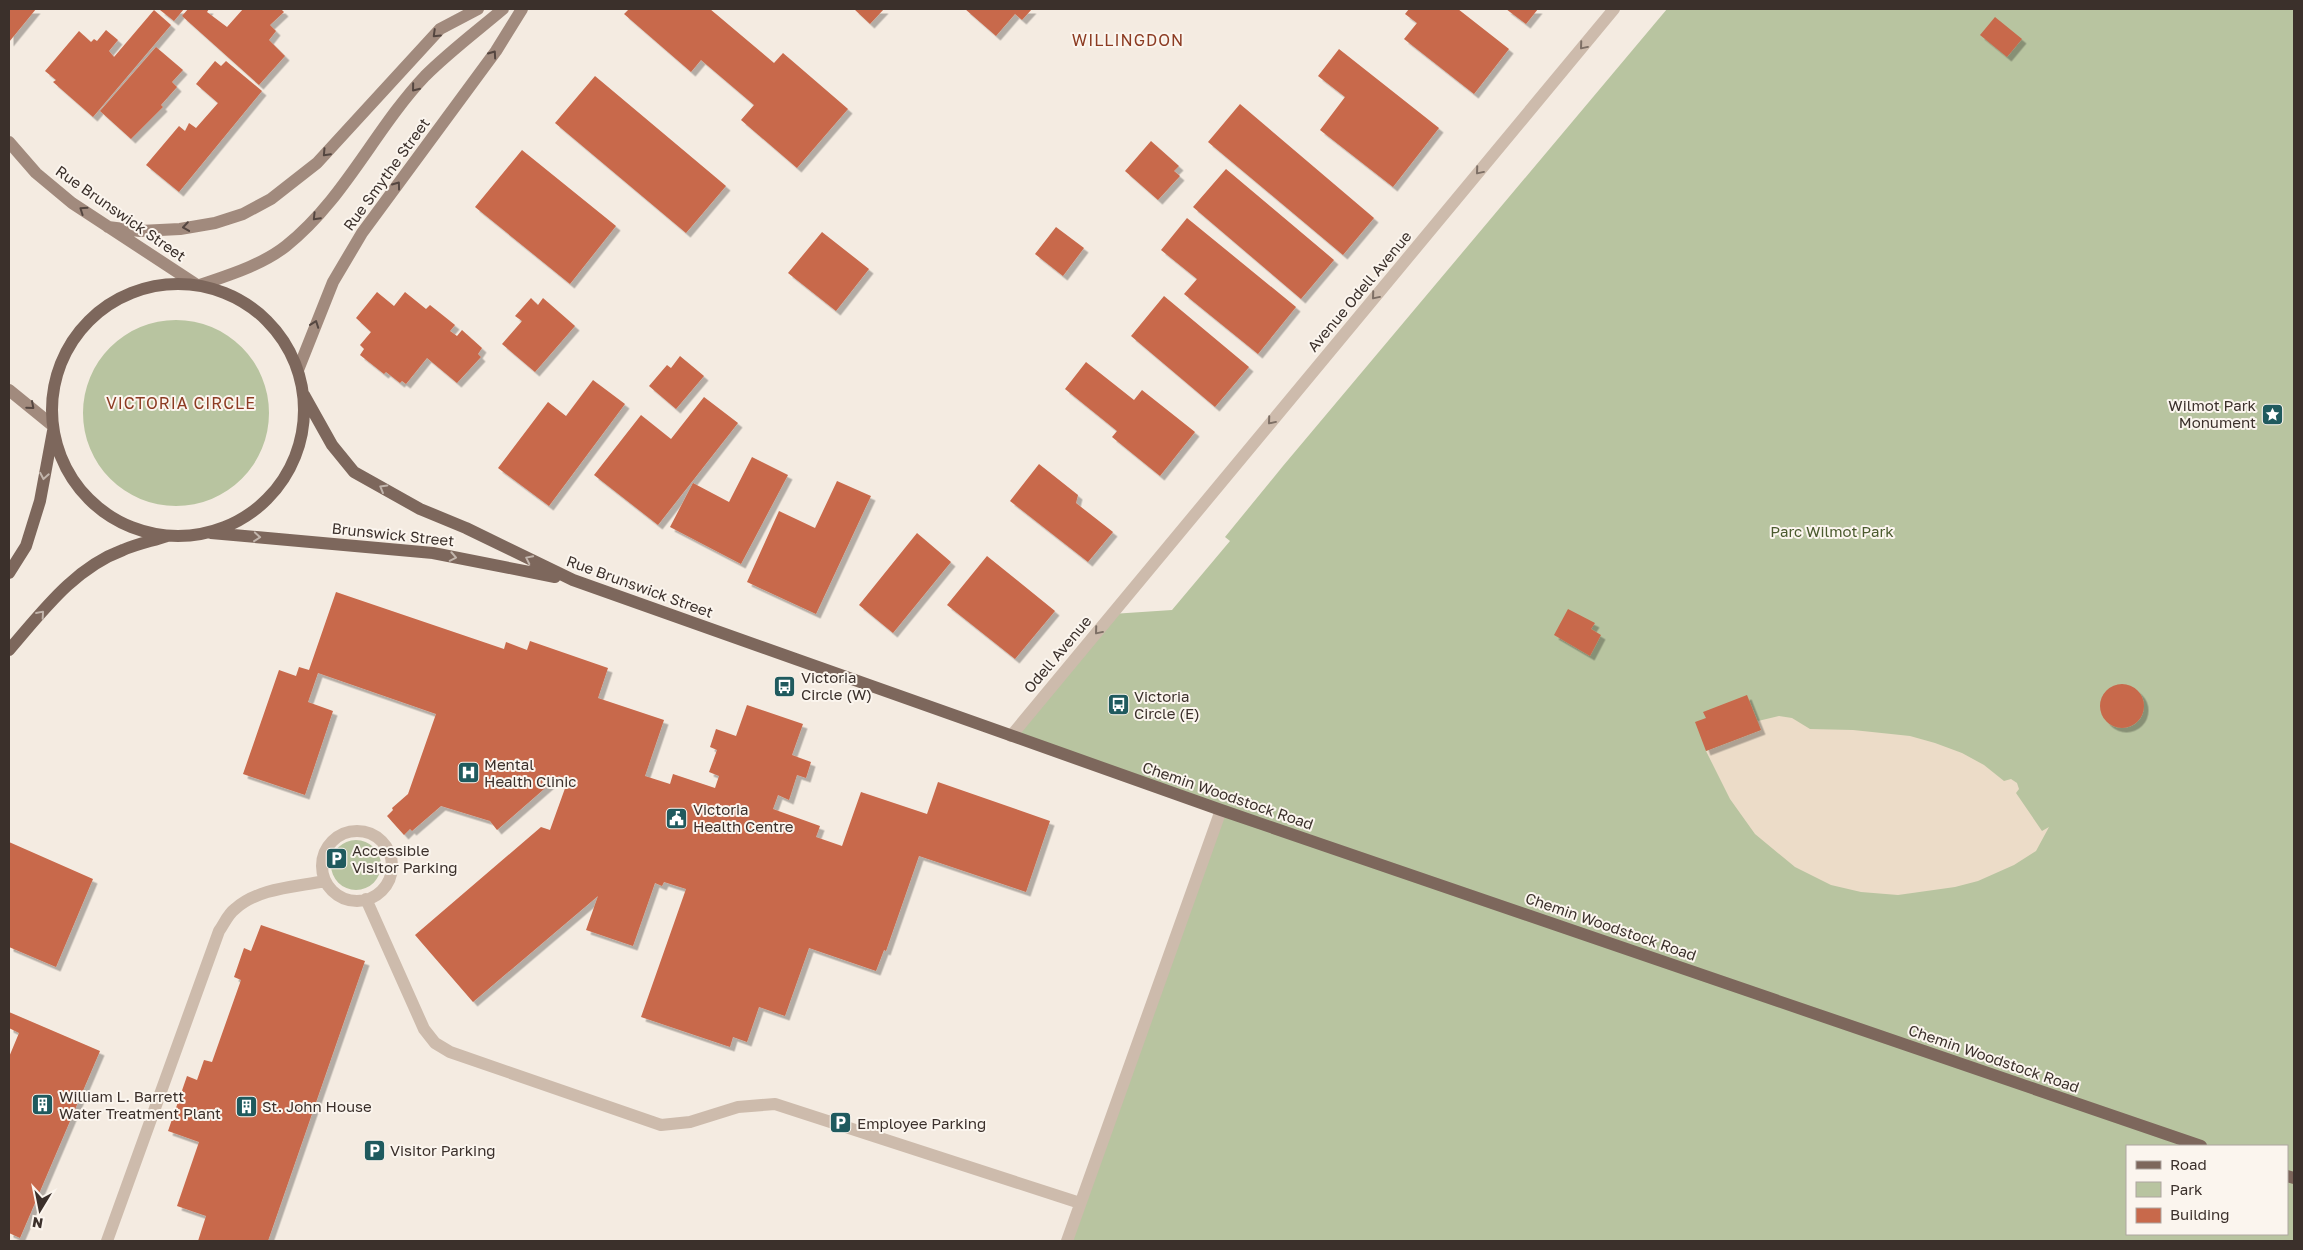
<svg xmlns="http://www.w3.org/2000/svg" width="2303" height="1250" font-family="'Golos Text',sans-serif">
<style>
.green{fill:#b8c4a0;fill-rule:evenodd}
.plaza{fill:#ecdcc8}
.building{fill:#c8694b;filter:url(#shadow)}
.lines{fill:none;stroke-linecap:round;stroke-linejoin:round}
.lane{stroke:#cdbbac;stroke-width:12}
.street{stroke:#cdbbac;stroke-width:12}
.secondary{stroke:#a18a7d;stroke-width:12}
.primary{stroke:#7d675c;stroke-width:12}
.oneway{stroke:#544640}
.oneway2{stroke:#7d6f65}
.oneway3{stroke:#c2b5ac}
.labels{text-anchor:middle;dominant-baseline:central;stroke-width:4;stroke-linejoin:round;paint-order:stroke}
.street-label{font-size:15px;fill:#3b302b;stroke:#fbf5ee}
.poi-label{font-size:15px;fill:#3b302b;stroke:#fbf5ee;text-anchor:start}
.park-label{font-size:15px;fill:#4a5a2e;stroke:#fbf5ee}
.neighbourhood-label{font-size:16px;letter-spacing:1px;fill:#8c3b22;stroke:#fbf5ee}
</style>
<defs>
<filter id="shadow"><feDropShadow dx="4.5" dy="4.5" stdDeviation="0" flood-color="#0004"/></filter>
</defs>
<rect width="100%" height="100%" fill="#f4ebe1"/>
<!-- green -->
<path class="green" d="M1667 9H2294V1241H1067L1221 810 1011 736 1112 614 1172 610 1230 541 1225 537 1283 466ZM2127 1146H2287V1234H2127Z
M83 413a93 93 0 1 1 186 0a93 93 0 1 1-186 0Z
M331 865a25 25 0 1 1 50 0a25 25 0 1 1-50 0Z"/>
<!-- plaza -->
<path class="plaza" d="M1779 716 1792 718 1810 729 1853 730 1910 736 1935 743 1962 753 1984 765 2004 781 2011 779 2017 783 2019 789 2016 793 2042 831 2049 827 2036 851 2014 865 1978 881 1955 887 1898 895 1861 892 1831 885 1795 867 1755 834 1730 799 1706 751 1761 730 1758 721Z"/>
<!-- building -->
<path class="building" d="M9 9H36L9 42Z
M162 9H184L174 21 160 10Z
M188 9H209L207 12 227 27 243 9H281L284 12 270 25 276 31 269 40 285 56 259 85 182 16Z
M629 9H710L774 63 783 53 848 109 797 168 741 120 754 105 701 60 691 72 624 14Z
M854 9H884L870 24Z
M965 9H1032L1022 20 1015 14 996 36Z
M1409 9H1458L1509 49 1474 94 1404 39 1417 23 1405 14Z
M1506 9H1538L1526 24Z
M154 10 171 25 93 117 53 82 56 80 45 71 79 31 91 42 94 39 97 41 106 30 118 40 109 51 114 57Z
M1995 17 2022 39 2007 57 1980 35Z
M156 47 183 70 172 82 177 87 161 105 163 107 131 139 100 111Z
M1339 49 1439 128 1393 187 1320 130 1345 97 1318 76Z
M215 61 221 66 226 61 262 91 179 192 146 165 179 126 185 131 189 123 196 128 218 103 196 84Z
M595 76 726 186 686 233 555 123Z
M1240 104 1374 218 1343 255 1208 142Z
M1151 141 1179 166 1174 171 1180 176 1158 200 1125 171Z
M522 150 616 226 570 284 475 207Z
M1226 169 1334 260 1301 299 1193 207Z
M1187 218 1296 307 1258 354 1184 294 1197 279 1161 250Z
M1056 227 1084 248 1063 276 1035 254Z
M822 232 869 269 836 311 788 273Z
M377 292 394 306 405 292 426 309 430 305 455 325 450 331 457 336 462 330 482 348 478 354 481 357 457 383 427 358 406 384 402 381 400 383 386 372 384 374 360 355 364 349 360 345 371 332 356 318Z
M1164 296 1249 367 1215 407 1131 336Z
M531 298 538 305 543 298 575 326 535 372 502 344 522 321 515 316Z
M680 356 704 376 676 409 649 386 667 365 671 368Z
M1086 362 1134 400 1142 390 1195 432 1160 476 1112 437 1117 431 1065 389Z
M593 380 625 404 549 506 498 468 548 402 566 416Z
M704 397 738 423 658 525 594 475 641 415 671 439Z
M752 457 788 475 741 564 670 527 693 483 729 502Z
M1039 464 1078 495 1076 503 1113 532 1088 562 1010 501Z
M837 481 871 496 816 614 747 582 779 511 815 528Z
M917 533 951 562 893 633 859 605Z
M987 556 1055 611 1015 659 947 605Z
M336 592 504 649 506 642 527 650 530 641 608 668 598 698 664 720 645 776 670 784 673 774 715 788 719 776 709 772 717 750 710 747 716 729 736 736 747 705 803 724 792 755 811 762 806 778 797 775 789 800 778 795 773 809 820 826 816 837 842 846 861 792 927 814 938 782 1050 821 1026 892 919 856 886 951 884 950 876 971 809 948 785 1016 759 1007 747 1042 733 1037 730 1047 641 1017 686 889 664 882 662 886 655 883 633 946 586 930 598 896 473 1002 415 935 541 827 550 830 568 780 559 776 497 830 490 821 441 806 412 831 410 829 404 835 387 816 393 810 392 808 408 794 436 714 318 673 308 702 333 711 305 795 243 774 279 670 296 676 299 667 309 670Z
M1568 609 1595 623 1591 629 1601 635 1590 656 1554 635Z
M2100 706a22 22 0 1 1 44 0a22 22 0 1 1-44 0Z
M1747 695 1761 730 1706 751 1695 722 1706 718 1703 712Z
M9 842 93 879 56 967 9 947Z
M261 925 365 961 268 1241H198L206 1216 177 1206 199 1142 168 1131 187 1076 197 1080 204 1060 212 1062 241 980 234 977 244 948 251 951Z
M9 1012 100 1051 20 1238 9 1233V1057L19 1033 9 1028Z"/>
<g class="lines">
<!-- lane -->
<path class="lane" d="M322 866a35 35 0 1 1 70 0a35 35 0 1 1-70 0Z
M366 899 424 1029 435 1043 450 1052 661 1125 690 1122 738 1107 775 1104 1080 1203
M107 1241 219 931C224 924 228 914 235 909 258 888 296 887 325 881
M1067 1241 1221 810"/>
<!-- street -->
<path class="street" d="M1011 736 1614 9"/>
<!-- secondary -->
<path class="secondary" d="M9 142 36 173 72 203 197 285
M108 227 140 231 180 229 215 223 243 214 271 199 317 163 440 29 478 9
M200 285C229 275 262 265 286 246 344 200 375 129 425 76 449 52 477 31 503 9
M298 370 333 282 362 233 496 51 522 9
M9 390 52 425"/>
<!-- primary -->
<path class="primary" d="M52 410a126 126 0 1 1 252 0a126 126 0 1 1-252 0Z
M304 395 332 445 354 472 420 509 466 528 573 580 1221 810 2201 1146
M211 533 433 553 555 577
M9 573 26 546 40 501 53 431
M9 650C42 612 74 568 123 550 137 544 152 541 167 536
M2287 1176 2294 1178"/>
</g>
<!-- one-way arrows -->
<defs><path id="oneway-chevron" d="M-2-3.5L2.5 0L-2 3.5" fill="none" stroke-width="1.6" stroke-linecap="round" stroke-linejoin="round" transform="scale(1.25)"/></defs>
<g class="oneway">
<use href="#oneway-chevron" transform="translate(436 34) rotate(136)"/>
<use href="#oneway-chevron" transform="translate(493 54) rotate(-55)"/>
<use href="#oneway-chevron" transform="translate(415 88) rotate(129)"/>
<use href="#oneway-chevron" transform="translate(326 153) rotate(133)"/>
<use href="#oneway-chevron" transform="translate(397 185) rotate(-54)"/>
<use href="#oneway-chevron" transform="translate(83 210) rotate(-146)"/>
<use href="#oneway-chevron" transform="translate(316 217) rotate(134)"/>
<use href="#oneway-chevron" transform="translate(186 227) rotate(172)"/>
<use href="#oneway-chevron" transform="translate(315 324) rotate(-70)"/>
<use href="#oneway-chevron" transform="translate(31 406) rotate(41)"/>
</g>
<g class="oneway2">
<use href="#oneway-chevron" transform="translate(1583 46) rotate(130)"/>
<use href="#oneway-chevron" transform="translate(1479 171) rotate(130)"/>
<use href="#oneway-chevron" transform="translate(1375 296) rotate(130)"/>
<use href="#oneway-chevron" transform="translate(1271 421) rotate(130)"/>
<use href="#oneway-chevron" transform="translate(1098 631) rotate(130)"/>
</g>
<g class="oneway3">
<use href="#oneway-chevron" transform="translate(44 476) rotate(100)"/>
<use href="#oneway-chevron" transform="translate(383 488) rotate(-150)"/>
<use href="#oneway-chevron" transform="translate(257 537) rotate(5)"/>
<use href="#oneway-chevron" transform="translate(453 557) rotate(11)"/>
<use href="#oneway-chevron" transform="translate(529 559) rotate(-154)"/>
<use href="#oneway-chevron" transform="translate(41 614) rotate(-49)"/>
</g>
<!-- icons -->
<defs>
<symbol id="sight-square" viewBox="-11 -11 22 22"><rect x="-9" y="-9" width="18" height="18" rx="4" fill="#1f5a5e" stroke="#fbf5ee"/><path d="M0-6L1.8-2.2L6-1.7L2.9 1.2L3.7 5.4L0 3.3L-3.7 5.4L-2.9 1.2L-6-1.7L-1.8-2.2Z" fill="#fff"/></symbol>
<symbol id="bus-square" viewBox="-11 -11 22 22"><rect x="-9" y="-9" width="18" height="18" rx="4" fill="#1f5a5e" stroke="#fbf5ee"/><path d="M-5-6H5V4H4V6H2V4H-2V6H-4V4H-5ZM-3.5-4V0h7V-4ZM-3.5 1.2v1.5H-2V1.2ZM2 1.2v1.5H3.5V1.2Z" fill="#fff"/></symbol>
<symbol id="hospital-square" viewBox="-11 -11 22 22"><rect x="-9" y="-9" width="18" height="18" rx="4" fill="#1f5a5e" stroke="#fbf5ee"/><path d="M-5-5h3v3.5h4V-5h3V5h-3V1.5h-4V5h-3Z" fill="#fff"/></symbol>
<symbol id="civic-square" viewBox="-11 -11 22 22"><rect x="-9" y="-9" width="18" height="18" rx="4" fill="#1f5a5e" stroke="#fbf5ee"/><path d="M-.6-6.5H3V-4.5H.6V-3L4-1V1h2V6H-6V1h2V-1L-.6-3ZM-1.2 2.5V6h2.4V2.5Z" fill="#fff"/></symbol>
<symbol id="parking-square" viewBox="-11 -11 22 22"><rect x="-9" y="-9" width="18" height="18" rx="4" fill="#1f5a5e" stroke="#fbf5ee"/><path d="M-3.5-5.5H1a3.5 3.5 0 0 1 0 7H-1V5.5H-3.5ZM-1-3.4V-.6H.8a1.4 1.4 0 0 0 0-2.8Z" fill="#fff"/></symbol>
<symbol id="building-square" viewBox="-11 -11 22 22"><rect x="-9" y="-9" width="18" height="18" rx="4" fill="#1f5a5e" stroke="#fbf5ee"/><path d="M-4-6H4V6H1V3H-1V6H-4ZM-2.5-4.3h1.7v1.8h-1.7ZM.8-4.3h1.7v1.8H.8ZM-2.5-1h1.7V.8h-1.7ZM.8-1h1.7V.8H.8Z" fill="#fff"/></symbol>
</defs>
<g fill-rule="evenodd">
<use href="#sight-square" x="2260" y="402" width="25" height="25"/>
<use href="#bus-square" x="772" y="674" width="25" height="25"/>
<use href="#bus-square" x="1106" y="692" width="25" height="25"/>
<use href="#hospital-square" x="456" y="760" width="25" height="25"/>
<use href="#civic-square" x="664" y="806" width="25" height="25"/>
<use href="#parking-square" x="324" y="846" width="25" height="25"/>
<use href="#building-square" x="30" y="1092" width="25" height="25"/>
<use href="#building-square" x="234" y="1094" width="25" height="25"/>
<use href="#parking-square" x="828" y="1110" width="25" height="25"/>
<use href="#parking-square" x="362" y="1138" width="25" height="25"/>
</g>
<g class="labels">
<!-- street labels -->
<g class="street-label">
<text transform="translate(386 174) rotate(-54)">Rue Smythe Street</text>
<text transform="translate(121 213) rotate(35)">Rue Brunswick Street</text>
<text transform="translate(1359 291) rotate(-50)">Avenue Odell Avenue</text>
<text transform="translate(393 534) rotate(6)">Brunswick Street</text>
<text transform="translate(640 586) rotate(20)">Rue Brunswick Street</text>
<text transform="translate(1057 654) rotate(-50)">Odell Avenue</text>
<text transform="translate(1228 795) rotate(19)">Chemin Woodstock Road</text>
<text transform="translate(1611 926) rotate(19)">Chemin Woodstock Road</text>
<text transform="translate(1994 1058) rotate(19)">Chemin Woodstock Road</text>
</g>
<!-- poi labels -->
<g class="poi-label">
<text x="2256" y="405" text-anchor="end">Wilmot Park<tspan x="2256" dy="17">Monument</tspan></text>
<text x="801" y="677">Victoria<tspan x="801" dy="17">Circle (W)</tspan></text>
<text x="1134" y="696">Victoria<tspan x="1134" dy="17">Circle (E)</tspan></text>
<text x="484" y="764">Mental<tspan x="484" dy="17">Health Clinic</tspan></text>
<text x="693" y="809">Victoria<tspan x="693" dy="17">Health Centre</tspan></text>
<text x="352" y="850">Accessible<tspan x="352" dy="17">Visitor Parking</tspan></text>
<text x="59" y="1096">William L. Barrett<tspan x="59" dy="17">Water Treatment Plant</tspan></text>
<text x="262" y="1106">St. John House</text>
<text x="857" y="1123">Employee Parking</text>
<text x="390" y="1150">Visitor Parking</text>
</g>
<!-- park labels -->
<g class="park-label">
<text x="1832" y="531">Parc Wilmot Park</text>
</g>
<!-- neighbourhood labels -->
<g class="neighbourhood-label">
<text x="1128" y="40">WILLINGDON</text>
<text x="181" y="403">VICTORIA CIRCLE</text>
</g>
</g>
<!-- border -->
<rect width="2303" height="1250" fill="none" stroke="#3b302b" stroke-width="20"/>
<!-- legend -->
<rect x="2126" y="1145" width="162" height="90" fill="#fbf5ee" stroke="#aea6a0"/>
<rect x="2136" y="1161" width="25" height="8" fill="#7d675c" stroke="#aea6a0"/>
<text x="2170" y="1170" font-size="15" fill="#3b302b">Road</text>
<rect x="2136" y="1182" width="25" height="15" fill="#b8c4a0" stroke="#aea6a0"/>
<text x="2170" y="1195" font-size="15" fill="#3b302b">Park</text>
<rect x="2136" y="1208" width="25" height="15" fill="#c8694b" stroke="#aea6a0"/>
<text x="2170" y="1220" font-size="15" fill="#3b302b">Building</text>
<!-- north arrow -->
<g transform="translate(40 1210) rotate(190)" stroke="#fbf5ee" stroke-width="4" paint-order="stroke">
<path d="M0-4L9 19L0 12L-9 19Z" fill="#3b302b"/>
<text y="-8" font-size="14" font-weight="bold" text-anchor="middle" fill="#3b302b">N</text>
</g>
</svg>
